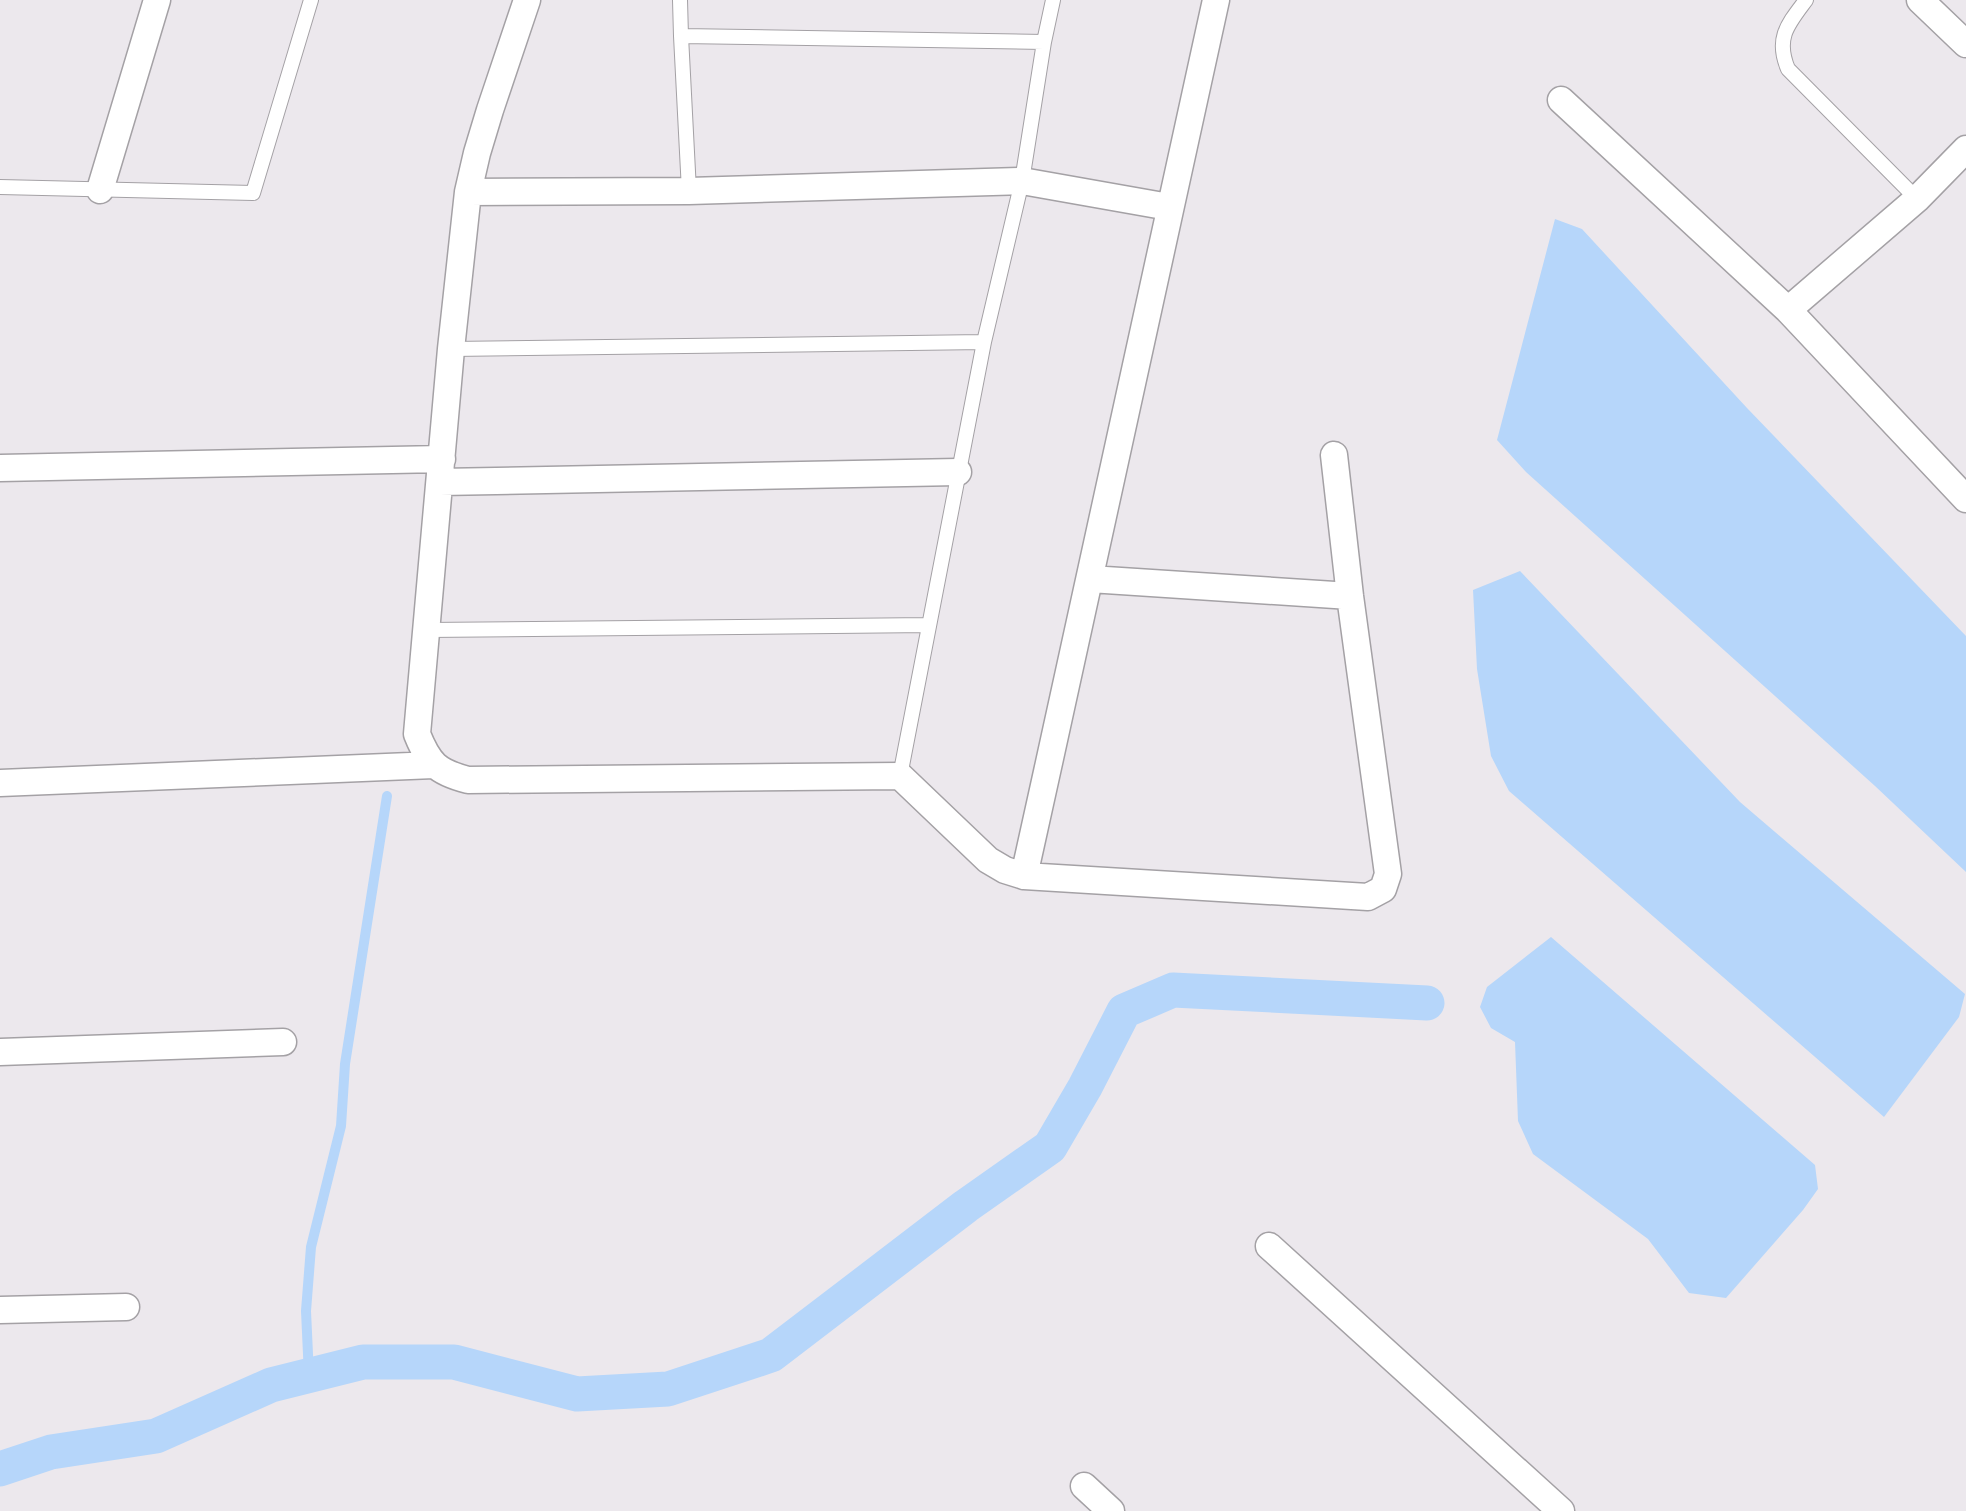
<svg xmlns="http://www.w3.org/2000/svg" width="1966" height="1511" font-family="Spectral,serif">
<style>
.water{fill:#b6d6fa}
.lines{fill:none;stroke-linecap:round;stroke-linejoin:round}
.stream{stroke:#b6d6fa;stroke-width:10}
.canal{stroke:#b6d6fa;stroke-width:35}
.service-casing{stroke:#a4a1a5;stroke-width:16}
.minor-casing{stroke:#a4a1a5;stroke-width:29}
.service{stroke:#fff;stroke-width:14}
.minor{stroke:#fff;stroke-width:26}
</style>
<rect width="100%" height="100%" fill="#ece8ed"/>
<!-- water -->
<path class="water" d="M1555 219 1582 229 1747 408 1966 636V872L1875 786 1526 472 1497 440Z
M1520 571 1740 802 1965 994 1959 1017 1884 1117 1509 791 1491 756 1477 669 1473 590Z
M1551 937 1815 1165 1818 1189 1803 1210 1726 1298 1689 1293 1648 1239 1533 1154 1518 1121 1515 1042 1491 1028 1480 1007 1487 987Z"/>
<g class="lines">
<!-- stream -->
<path class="stream" d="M309 1376 306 1311 311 1247 341 1126 345 1064 387 796"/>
<!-- canal -->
<path class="canal" d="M0 1469 51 1452 156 1436 271 1385 363 1362H454L577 1394 668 1389 771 1355 966 1206 1050 1147 1085 1087 1124 1011 1173 990 1427 1003"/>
<defs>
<path id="service" d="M680 0 681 36 689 191
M1806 0C1788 24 1775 38 1788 69L1917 199
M681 36 1044 42
M0 187 253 193 311 0
M451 349 984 342
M427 630 929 625
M900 776 984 342 1022 181 1044 42 1053 0"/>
<path id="minor" d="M527 0 490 110 477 153 468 192 451 349 417 734C429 764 437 772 468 780L900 776 988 860 1005 870 1024 876 1368 897 1383 889 1388 874 1350 596 1334 455
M1920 0 1966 44
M1561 100 1788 310 1966 499
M100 190 157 0
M468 192 689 191 1022 181 1169 207
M1788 310 1917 199 1966 149
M0 468 442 459
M440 482 958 472
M1090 579 1350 596
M0 783 434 765
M1024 876C1089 584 1150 291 1216 0
M0 1052 283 1042
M1269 1246 1561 1511
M0 1310 126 1307
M1084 1486 1111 1511"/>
</defs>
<!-- service casing -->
<use href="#service" class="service-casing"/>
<!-- minor casing -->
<use href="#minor" class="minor-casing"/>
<!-- service -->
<use href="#service" class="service"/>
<!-- minor -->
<use href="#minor" class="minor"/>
</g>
</svg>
